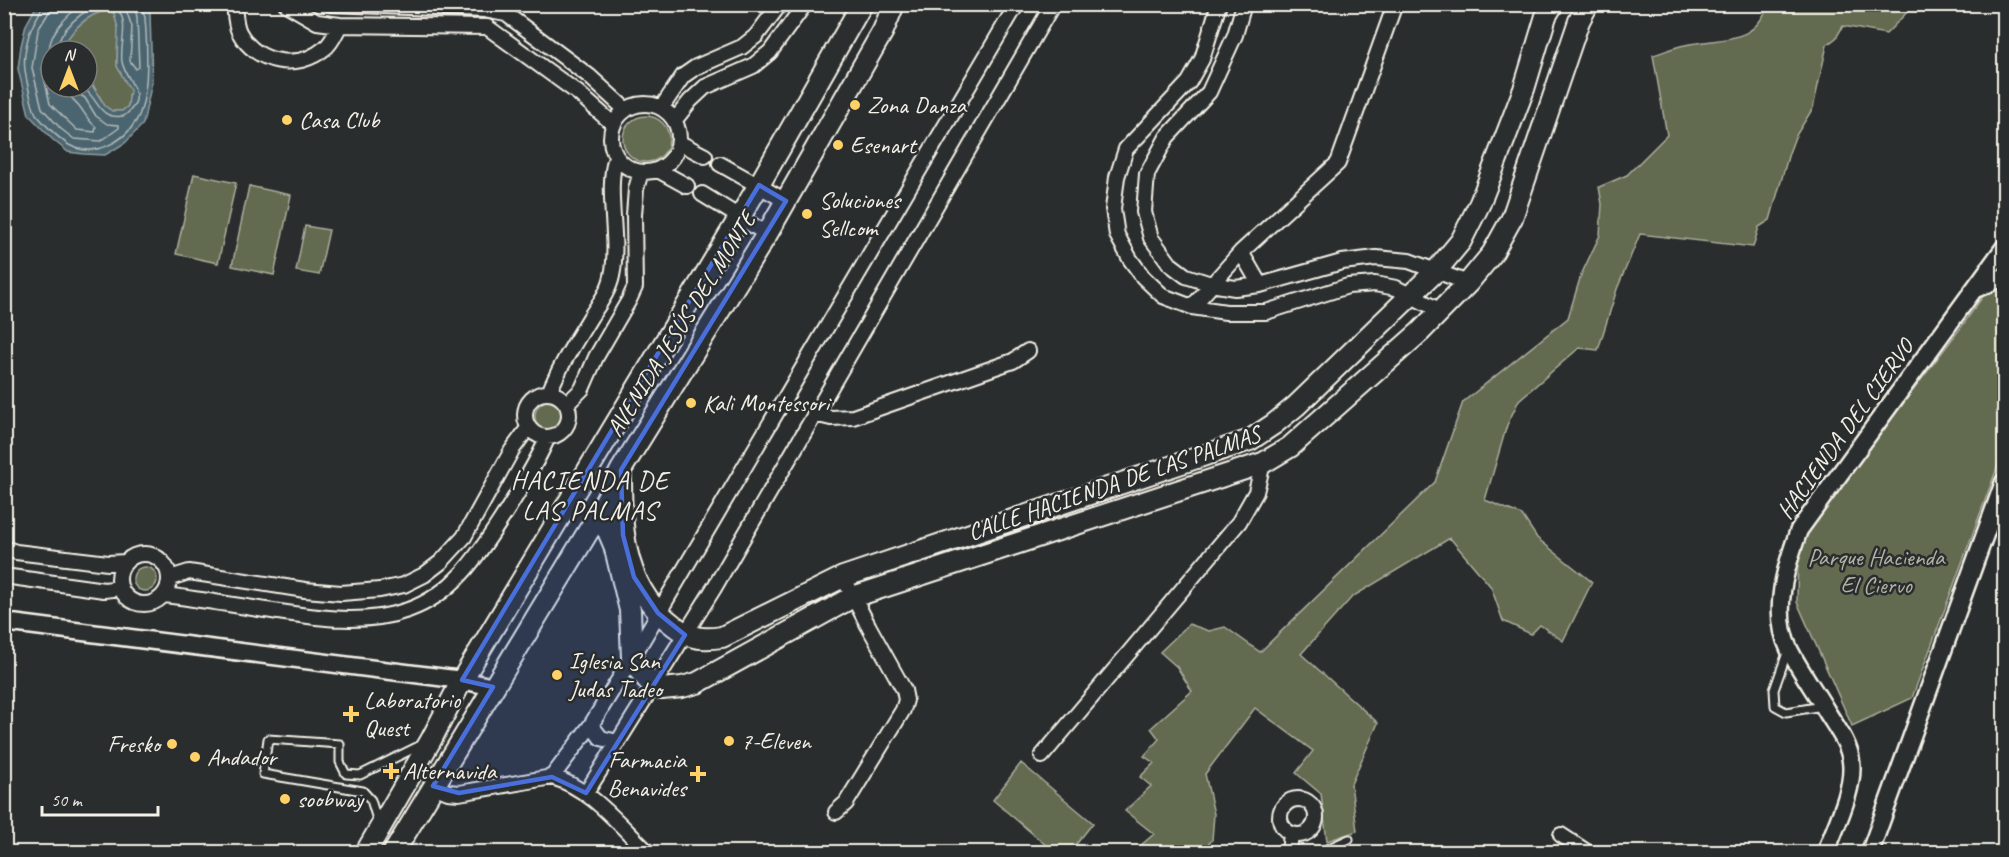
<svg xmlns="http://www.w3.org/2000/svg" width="2009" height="857" font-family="Caveat,sans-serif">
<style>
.green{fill:#626a50;stroke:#abae9c;stroke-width:1.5}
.water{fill:#4c6570;stroke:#8f9da0;stroke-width:1.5;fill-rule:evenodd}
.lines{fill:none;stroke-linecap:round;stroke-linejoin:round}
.shore{stroke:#b1b9b8;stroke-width:1.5}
.service-casing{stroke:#f4f1e8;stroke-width:11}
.minor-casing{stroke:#f4f1e8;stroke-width:18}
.tertiary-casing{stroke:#f4f1e8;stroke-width:21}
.secondary-casing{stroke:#f4f1e8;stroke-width:24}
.service{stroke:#2a2d2e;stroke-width:7}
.minor{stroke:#2a2d2e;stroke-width:14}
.tertiary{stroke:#2a2d2e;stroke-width:16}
.secondary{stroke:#2a2d2e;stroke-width:20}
.marked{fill:#486fdb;fill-opacity:0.2;stroke:#486fdb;stroke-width:4.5;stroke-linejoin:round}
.poi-dot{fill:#ffd166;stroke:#2a2d2e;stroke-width:2}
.labels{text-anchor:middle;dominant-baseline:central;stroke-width:5;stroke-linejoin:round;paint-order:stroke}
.poi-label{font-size:24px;fill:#f4f1e8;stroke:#2a2d2e;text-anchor:start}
.street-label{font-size:24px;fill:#f4f1e8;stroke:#2a2d2e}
.park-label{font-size:24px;fill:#b2b4a4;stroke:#2a2d2e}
.neighbourhood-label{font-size:26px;letter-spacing:1.5px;fill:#f4f1e8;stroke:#2a2d2e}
</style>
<rect width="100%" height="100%" fill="#2a2d2e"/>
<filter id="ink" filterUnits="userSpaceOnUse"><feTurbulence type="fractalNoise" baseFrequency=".0167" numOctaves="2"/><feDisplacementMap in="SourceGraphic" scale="12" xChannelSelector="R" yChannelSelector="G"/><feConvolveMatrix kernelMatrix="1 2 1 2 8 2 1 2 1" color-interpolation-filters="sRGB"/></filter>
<g filter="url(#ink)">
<!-- green -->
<path class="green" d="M1768 5H1914L1886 34 1843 26 1836 38 1827 45 1813 108 1795 137 1789 153 1770 220 1759 227 1753 247 1640 234 1617 289 1598 350 1579 348 1519 400 1507 425 1485 500 1522 515 1537 538 1592 582 1563 641 1540 625 1531 634 1503 621 1491 587 1450 538 1352 597 1301 654 1378 723 1351 784 1357 831 1327 841 1321 794 1296 773 1313 751 1255 708 1205 774 1214 814 1212 840 1202 852H1133L1154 834 1125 811 1151 786 1140 777 1154 763 1144 756 1159 739 1151 728 1192 691 1177 667 1160 652 1189 624 1209 631 1225 627 1260 652 1435 482 1463 402 1568 318 1581 275 1600 235 1602 204 1599 187 1627 175 1667 135 1653 55C1664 52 1674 47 1685 45 1720 37 1754 46 1768 5Z
M108 10 114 13 118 28 117 66 130 90 128 106 122 111H112L105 106 93 85 87 84V51H61C70 31 87 14 108 10Z
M623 139a23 23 0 1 1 46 0a23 23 0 1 1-46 0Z
M194 174 236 183 218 263 176 254Z
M249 186 291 195 274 275 232 266Z
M305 226 329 230 319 275 296 271Z
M2004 266V449L1912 698 1852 726 1797 602 1798 542 1962 326Z
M535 416a16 16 0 1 1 32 0a16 16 0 1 1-32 0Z
M133 579a12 12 0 1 1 24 0a12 12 0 1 1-24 0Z
M1021 763 1093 823 1070 852H1054L993 800Z"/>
<!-- water -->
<path class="water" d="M37 5H147L150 13 152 82 143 124 125 143 105 155 84 154 68 152 52 139 29 115 18 69 21 46 26 25ZM108 10 114 13 118 28 117 66 130 90 128 106 122 111H112L105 106 92 85 87 84V87H51V51H61C70 31 86 14 108 10Z"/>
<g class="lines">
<!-- shore -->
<path class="shore" d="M42 4C42 12 36 18 33 25 27 37 23 57 25 70 26 78 32 107 36 114 44 124 58 138 69 145 93 158 123 143 136 121 150 99 147 43 145 18 144 13 142 9 141 4
M50 4 49 12 38 30 32 68 42 108 61 129 74 139 101 141 119 128V125L107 124 96 116 85 98 77 93 74 87
M124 4 132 27 130 61 136 69 139 67 137 17 134 4
M56 51C59 30 83 8 104 4
M51 58C43 37 68 14 83 4
M51 70 45 66 42 68 50 104 77 130 95 132 96 127C88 121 86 115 80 107 75 100 68 97 65 87
M82 87C100 99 97 120 124 116 151 96 126 82 122 62 119 43 133 17 111 4"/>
<defs>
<path id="service" d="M1788 650 1774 690 1775 706 1786 712 1823 706
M378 823 371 800 363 791 263 774 268 739 340 744V762L346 774 360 775 421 745
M1320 852 1349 839"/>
<path id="minor" d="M234 4C235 13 235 24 239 32 256 64 298 71 325 48 332 43 336 32 340 25
M286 4 317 22 340 25 487 27 578 93 613 124
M331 4 485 10 506 14 589 76 625 109
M1219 4 1202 59 1189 82 1126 149 1117 177 1113 209 1117 235 1130 259 1143 277 1163 296 1192 307 1226 312H1266L1348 286 1375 284 1396 288 1441 311
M1244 4 1235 35 1209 92 1167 137 1147 174 1144 212 1151 238 1170 264 1186 276 1211 284 1235 288 1260 285 1342 262 1376 258 1409 261 1468 283
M611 138a34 34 0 1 1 68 0a34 34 0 1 1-68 0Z
M662 107 683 76 696 67 742 47 756 36 780 4
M675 120 690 101 705 87 753 66 770 52 805 4
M680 143 705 156
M720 164 786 201
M658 170 687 186
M702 194 767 234
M1241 252 1260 285
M1192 307 1241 252 1338 163 1395 4
M525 415a22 22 0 1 1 44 0a22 22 0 1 1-44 0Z
M549 393C560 365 576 341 591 316 599 304 609 291 612 276 620 239 605 191 616 157
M567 404 582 389 596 357 629 300 635 287 634 215 636 189 641 172
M814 414 831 418 853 417 1013 361 1028 351
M4 548 16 552 108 563 126 562
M119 579a25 25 0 1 1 50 0a25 25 0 1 1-50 0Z
M4 576 104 590 121 588
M170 578 189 572 305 590 341 593 380 590 404 585 424 575 441 562 464 537 512 450 528 428
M165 595C196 599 228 604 259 609 307 616 361 627 408 610 456 593 480 552 506 512 521 488 536 464 548 437
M591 725 601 738 617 742
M1042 756 1239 522 1256 492 1263 463
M552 777 591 725 632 658 1017 4
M433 786 448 792 459 793 552 777C591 788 619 825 648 852
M586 793 714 588 1053 4
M1280 817a18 18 0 1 1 36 0a18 18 0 1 1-36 0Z
M836 812 846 803 903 710 906 700 904 690 869 627 843 577
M1561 835 1587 852
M1289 852 1291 834"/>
<path id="tertiary" d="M1975 289 2004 277
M4 622 462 680 493 687
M1826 852C1835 827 1855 788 1851 761 1849 743 1836 727 1827 712 1815 691 1800 671 1789 649 1771 612 1786 566 1799 530L2004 248
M1870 852 2004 482"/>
<path id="secondary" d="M621 470C621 524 622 583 667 620 687 637 696 641 722 637L843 577 1250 440 1274 424 1296 406 1436 271 1461 241 1480 203 1524 89 1546 16 1553 4
M597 517 608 531 614 545 630 610 632 658 638 669 653 686 662 689 682 687 697 683 853 597 1263 463 1290 447 1420 332 1468 283 1492 254 1512 218 1579 21 1588 4
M366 852 431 740 462 680 759 185 862 4
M394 852 597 517 621 470 767 234 883 31 894 4"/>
</defs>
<!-- service casing -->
<use href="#service" class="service-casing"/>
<!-- minor casing -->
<use href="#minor" class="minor-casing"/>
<!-- tertiary casing -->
<use href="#tertiary" class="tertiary-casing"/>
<!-- secondary casing -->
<use href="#secondary" class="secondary-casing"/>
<!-- service -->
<use href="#service" class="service"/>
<!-- minor -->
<use href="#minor" class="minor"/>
<!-- tertiary -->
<use href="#tertiary" class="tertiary"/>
<!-- secondary -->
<use href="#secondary" class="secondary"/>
</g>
</g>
<!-- marked area -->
<path class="marked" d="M759 185 786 201 621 470 623 535 634 577 658 613 685 635 586 793 552 777 459 793 433 786 493 687 462 680Z"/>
<!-- markers -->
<g class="poi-dot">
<circle cx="855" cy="105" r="6"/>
<circle cx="287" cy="120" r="6"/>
<circle cx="838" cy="145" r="6"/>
<circle cx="807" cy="214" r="6"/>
<circle cx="691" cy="403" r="6"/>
<circle cx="557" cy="675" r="6"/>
<path d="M348 705h6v6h6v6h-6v6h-6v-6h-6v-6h6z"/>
<circle cx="729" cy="741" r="6"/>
<circle cx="172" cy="744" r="6"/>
<circle cx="195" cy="757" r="6"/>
<path d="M388 762h6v6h6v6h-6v6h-6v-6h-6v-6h6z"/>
<path d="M695 765h6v6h6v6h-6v6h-6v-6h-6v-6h6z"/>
<circle cx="285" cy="799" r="6"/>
</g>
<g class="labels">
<!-- poi labels -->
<g class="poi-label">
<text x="867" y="105">Zona Danza</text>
<text x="299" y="120">Casa Club</text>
<text x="850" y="145">Esenart</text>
<text x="819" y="200">Soluciones<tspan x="819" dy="28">Sellcom</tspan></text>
<text x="703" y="403">Kali Montessori</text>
<text x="569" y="661">Iglesia San<tspan x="569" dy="28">Judas Tadeo</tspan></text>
<text x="364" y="700">Laboratorio<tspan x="364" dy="28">Quest</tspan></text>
<text x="741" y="741">7-Eleven</text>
<text x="160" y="744" text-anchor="end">Fresko</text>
<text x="207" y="757">Andador</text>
<text x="686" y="760" text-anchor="end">Farmacia<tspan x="686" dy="28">Benavides</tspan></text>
<text x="403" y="771">Alternavida</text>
<text x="297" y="799">soobway</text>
</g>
<!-- street labels -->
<g class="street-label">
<text transform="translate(681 324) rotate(-58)">AVENIDA JESÚS DEL MONTE</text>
<text transform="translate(1845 429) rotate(-54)">HACIENDA DEL CIERVO</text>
<text transform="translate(1114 483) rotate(-19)">CALLE HACIENDA DE LAS PALMAS</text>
</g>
<!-- park labels -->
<g class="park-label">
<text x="1876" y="557">Parque Hacienda<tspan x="1876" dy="28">El Ciervo</tspan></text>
</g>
<!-- neighbourhood labels -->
<g class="neighbourhood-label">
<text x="590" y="480">HACIENDA DE<tspan x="590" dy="30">LAS PALMAS</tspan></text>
</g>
</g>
<!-- margin -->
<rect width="2009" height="857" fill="none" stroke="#2a2d2e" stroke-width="24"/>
<rect x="12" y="12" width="1985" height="833" fill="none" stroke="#f4f1e8" stroke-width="2" filter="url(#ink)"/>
<!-- north arrow -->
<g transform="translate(69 69)"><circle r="28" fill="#2a2d2e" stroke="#7b7b78" stroke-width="1.5"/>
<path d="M0-4.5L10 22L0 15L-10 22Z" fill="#ffd166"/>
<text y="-9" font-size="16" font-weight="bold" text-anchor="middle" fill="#f4f1e8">N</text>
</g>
<!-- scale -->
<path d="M42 806v9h116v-9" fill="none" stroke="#f4f1e8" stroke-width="3"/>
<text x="51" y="806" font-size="18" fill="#f4f1e8" stroke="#2a2d2e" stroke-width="4.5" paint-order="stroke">50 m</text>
</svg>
